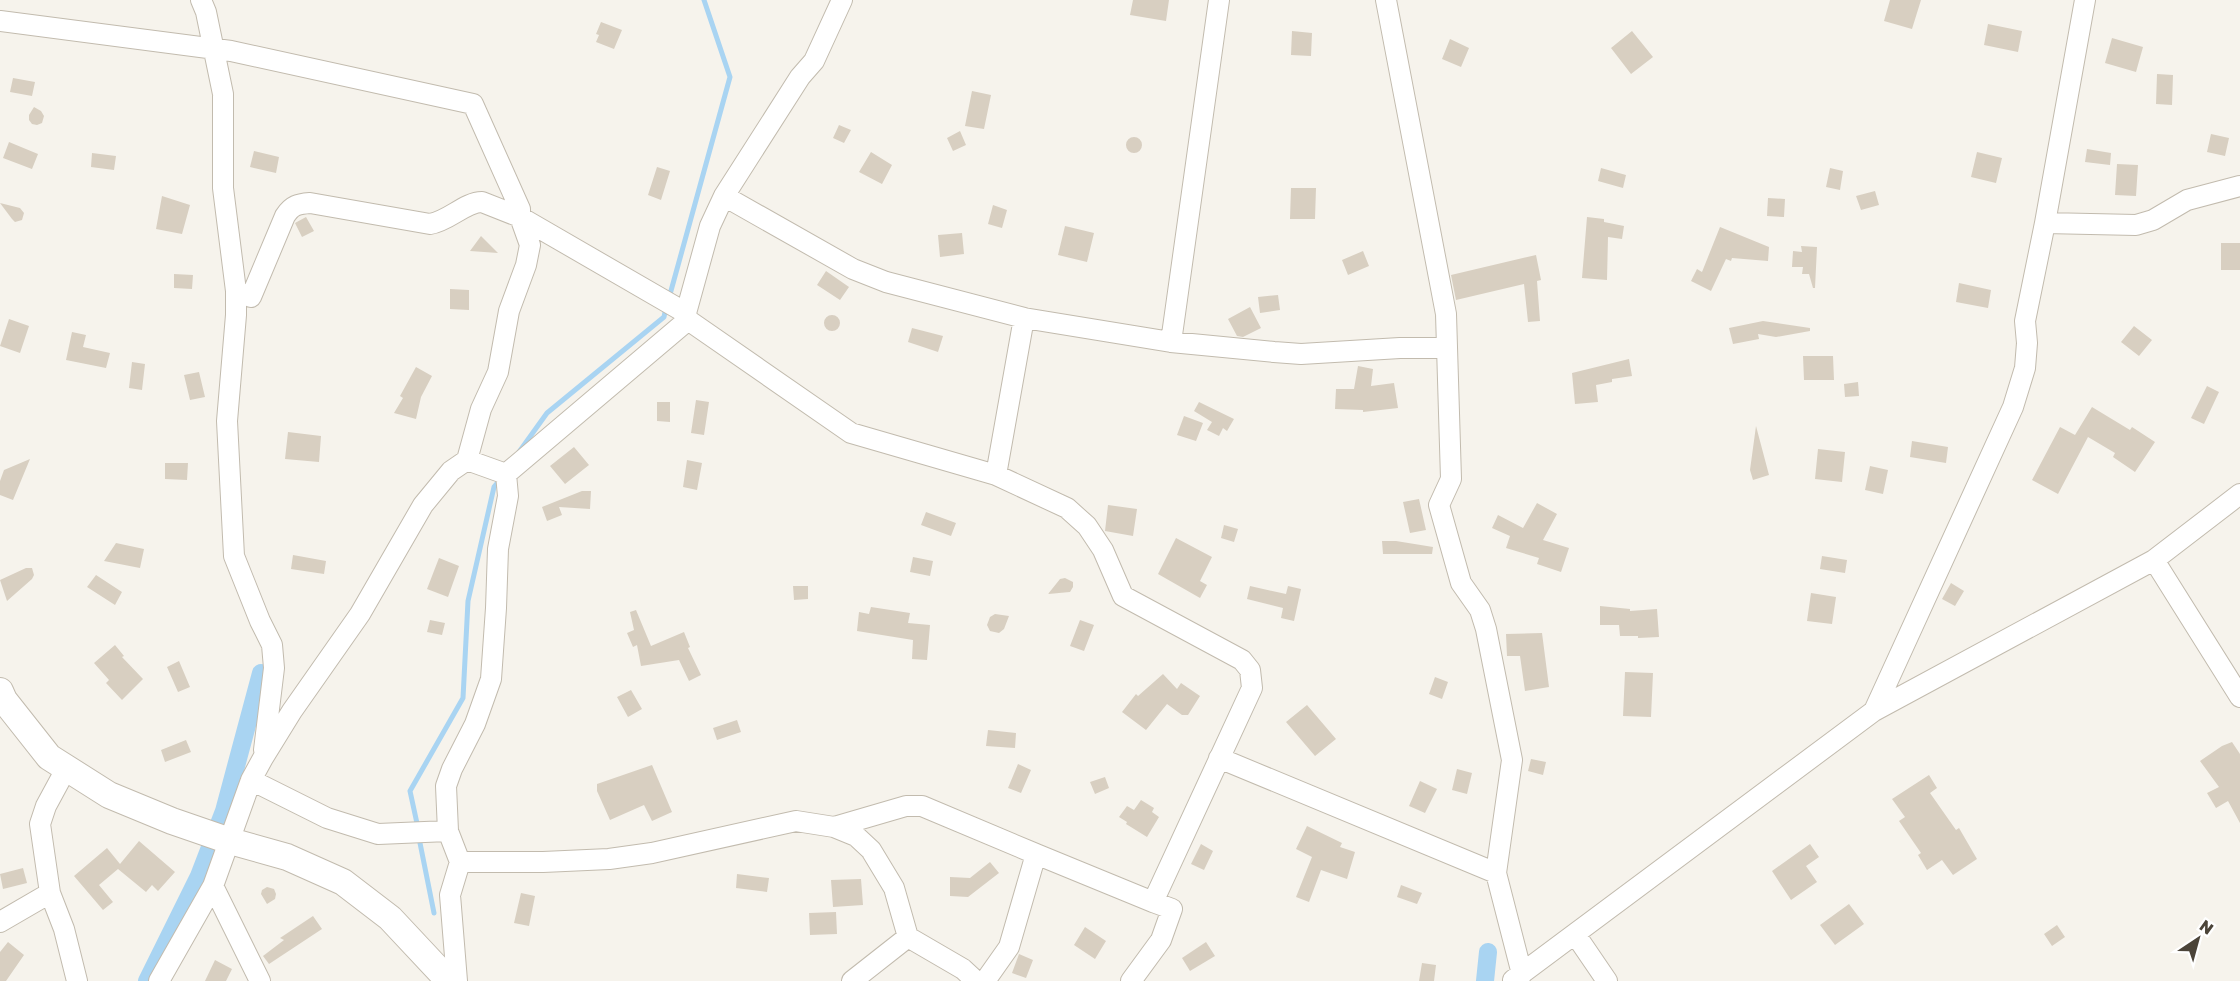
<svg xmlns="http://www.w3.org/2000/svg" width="2240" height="981" font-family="'Golos Text',sans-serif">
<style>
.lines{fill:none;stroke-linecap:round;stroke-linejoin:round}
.stream{stroke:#a9d4f2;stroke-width:5}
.canal{stroke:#a9d4f2;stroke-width:18}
.building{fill:#d8cfc1}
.minor-casing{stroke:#c2bbae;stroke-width:22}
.tertiary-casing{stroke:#c2bbae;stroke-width:28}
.minor{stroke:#fff;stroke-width:20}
.tertiary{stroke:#fff;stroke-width:26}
</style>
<rect width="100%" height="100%" fill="#f6f3ec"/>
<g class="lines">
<!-- stream -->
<path class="stream" d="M669 298 730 77 704 0
M519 452 547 413 664 317 666 307
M418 828 410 791 463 698 468 601 494 487 500 480
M419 838 434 913"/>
<!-- canal -->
<path class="canal" d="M147 981 199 876 224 811 261 673
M1485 981 1488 952"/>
</g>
<!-- building -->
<path class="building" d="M1133 0H1169L1166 21 1130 15Z
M1890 0H1921L1912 29 1884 21Z
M601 22 622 30 614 49 596 42 599 35 596 34Z
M1988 24 2022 31 2018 52 1984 45Z
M1292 31 1312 33 1311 56 1291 55Z
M1632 31 1653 57 1631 74 1611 48Z
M2112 38 2143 47 2136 72 2105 63Z
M1450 39 1469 48 1461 67 1442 59Z
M2157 74 2173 75 2172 105 2156 104Z
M13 78 35 82 32 96 10 92Z
M972 91 991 95 984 129 965 126Z
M34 107 41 111 44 116 42 123 37 125 32 124 29 120V115Z
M839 125 851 130 844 143 833 138Z
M960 131 966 145 953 151 947 138Z
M2211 134 2229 138 2225 156 2207 152Z
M1126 145a8 8 0 1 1 16 0a8 8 0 1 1-16 0Z
M9 142 38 154 32 169 3 158Z
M2087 149 2111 153 2110 165 2085 162Z
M254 151 279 157 276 173 250 167Z
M871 152 892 165 882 184 859 172Z
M1977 152 2002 158 1996 183 1971 177Z
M92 153 116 156 114 170 91 167Z
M2117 164 2138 165 2136 196 2115 195Z
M657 167 670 171 661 200 648 195Z
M1601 168 1626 175 1623 188 1598 181Z
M1830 168 1843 171 1840 190 1826 187Z
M1291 188H1316L1315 219H1290Z
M1875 191 1879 205 1861 210 1856 196Z
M162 196 190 205 182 234 156 229Z
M1768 198 1785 199 1784 217 1767 216Z
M0 203 20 208 24 213 22 220 15 222 12 219Z
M993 205 1007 210 1002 228 988 224Z
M306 217 314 231 302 237 295 223Z
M1587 217 1604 219V222L1624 226 1622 239 1608 237 1607 280 1582 278Z
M1065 226 1094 233 1087 262 1058 255Z
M1720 227 1769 247 1768 261 1732 258 1731 261 1726 259 1711 291 1691 281 1697 269 1702 272Z
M962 233 964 254 940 257 938 235Z
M481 236 498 253 470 251Z
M2221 243H2240V270H2221Z
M1801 246 1817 247 1815 288H1813L1809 274H1802L1803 267H1792L1793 251 1802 252Z
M1363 251 1369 266 1348 275 1342 260Z
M1536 255 1541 280 1537 281 1540 321 1528 322 1524 284 1456 300 1451 275Z
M826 271 849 287 840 300 817 285Z
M174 274 193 275 192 289 174 288Z
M1959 283 1991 290 1988 308 1956 302Z
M450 289 469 290V310L450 309Z
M1278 295 1280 310 1260 313 1258 297Z
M1250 307 1261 328 1243 337 1237 336 1228 319Z
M824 323a8 8 0 1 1 16 0a8 8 0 1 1-16 0Z
M9 319 29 326 20 353 0 346Z
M1763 321 1810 328V331L1776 337 1758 334 1759 339 1733 344 1729 328Z
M2134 326 2152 340 2139 356 2121 342Z
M912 328 943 336 938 352 908 342Z
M72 332 86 335 83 347 110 353 106 368 66 360Z
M1803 356H1833L1834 380H1804Z
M1629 359 1632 376 1612 379V382L1596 385 1598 402 1575 404 1572 373Z
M132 362 145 364 142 390 129 388Z
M1358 366 1373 369 1371 386 1394 383 1398 408 1363 412V410L1335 409 1336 389H1354Z
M416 367 432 376 421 397 416 419 394 413 403 398 400 396Z
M199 372 205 397 190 400 184 375Z
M1858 382 1859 396 1845 397 1844 384Z
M2207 386 2219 392 2204 424 2191 418Z
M696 400 709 402 704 435 691 433Z
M657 402H670V422L657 421Z
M1199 402 1234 419 1227 431 1223 428 1219 436 1207 430 1212 422 1194 411Z
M2092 407 2130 430 2132 427 2155 442 2135 472 2113 457 2115 453 2088 437 2058 494 2032 480 2060 427 2075 435Z
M1184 416 1203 423 1196 441 1177 435Z
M1756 426 1769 475 1753 480 1750 470Z
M288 432 321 436 319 462 285 459Z
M1912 441 1948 447 1946 463 1910 457Z
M574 447 589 465 565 484 550 466Z
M1818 449 1845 452 1842 482 1815 479Z
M30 459 13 500 0 495V481L4 470Z
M687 460 702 463 697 490 683 487Z
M165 463H188L187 480 165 479Z
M1870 466 1888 470 1883 494 1865 490Z
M582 491H591L590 509 559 507 562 515 547 521 542 507Z
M1419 499 1426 530 1410 533 1403 502Z
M1537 503 1557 514 1543 540 1569 548 1561 572 1537 564 1539 558 1506 548 1510 536 1492 528 1498 515 1523 528Z
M1108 505 1137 509 1133 536 1105 531Z
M926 512 956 523 951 536 921 525Z
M1224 525 1238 529 1234 542 1221 538Z
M1176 538 1212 557 1200 581 1207 585 1200 598 1158 574Z
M1382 541H1396L1433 547 1432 554H1383Z
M116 543 144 549 140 568 104 561Z
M293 555 326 561 324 574 291 569Z
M1822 556 1847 560 1845 573 1820 569Z
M913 557 933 561 930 576 910 572Z
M439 558 459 566 448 597 427 589Z
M26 568H32L34 575 32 579 7 601 0 580Z
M96 575 122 592 115 605 87 587Z
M1065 578 1073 582V587L1070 592 1048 594 1060 579Z
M1951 583 1964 591 1955 606 1942 599Z
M793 586H808V599L794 600Z
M1250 586 1286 594 1288 586 1301 589 1294 621 1281 618 1283 608 1247 599Z
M1811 593 1836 597 1832 624 1807 621Z
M1600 606 1630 609V611L1657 609 1659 637 1638 638V636H1620L1619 625H1600Z
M871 607 910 613 908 623 930 625 927 660 912 659 913 640 857 631 859 612 869 614Z
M636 610 651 646 684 632 690 647 688 648 701 675 689 681 679 660 641 666 637 645 633 647 627 633 634 630 630 612Z
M995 614 1009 616 1004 629 999 633 990 631 987 625 990 617Z
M430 620 445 623 442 635 427 632Z
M1080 620 1094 625 1084 651 1070 646Z
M1542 633 1549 687 1525 691 1520 656H1507L1506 634Z
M115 645 124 656 122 657 143 679 122 700 106 683 109 680 94 663Z
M179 661 190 687 178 692 167 667Z
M1625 672 1653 673 1651 717 1623 716Z
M1163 674 1177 689 1181 683 1200 696 1188 715H1182L1167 704 1146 730 1122 712 1136 694 1138 696Z
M1435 677 1448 682 1442 699 1429 694Z
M631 690 642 709 628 717 617 697Z
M1307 705 1336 739 1315 756 1286 722Z
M737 720 741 732 717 740 713 728Z
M988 730 1016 733 1015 748 986 746Z
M186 740 191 752 165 762 161 750Z
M2232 742 2240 754V823L2228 801 2216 808 2207 793 2219 787 2200 761 2222 746Z
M1531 759 1546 762 1543 775 1528 771Z
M1018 764 1031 770 1021 793 1008 788Z
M652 765 672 812 652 821 644 805 610 820 597 791V784Z
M1457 769 1472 773 1467 794 1452 790Z
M1929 775 1937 788 1930 793 1956 830 1959 828 1977 859 1953 875 1942 860 1927 870 1918 855 1921 853 1899 821 1905 817 1892 799Z
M1105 777 1109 788 1095 794 1090 782Z
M1420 781 1437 789 1425 813 1409 806Z
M1141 800 1154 808 1152 812 1159 817 1147 837 1126 824 1127 822 1119 817 1127 806 1134 810Z
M1307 826 1342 843 1340 847 1355 852 1347 879 1321 870 1309 902 1296 897 1312 857 1296 849Z
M139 841 175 872 158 891 152 885 146 892 118 869 99 885 113 902 103 910 74 876 107 848 120 864Z
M1201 844 1213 851 1204 870 1191 864Z
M1810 844 1819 857 1806 866 1817 882 1791 900 1772 871Z
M990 862 999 873 968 897 950 896V877L970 878Z
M23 868 27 883 3 889 0 874Z
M737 874 769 878 767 892 736 888Z
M861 879 863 905 833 907 831 880Z
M1401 885 1422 893 1417 904 1397 897Z
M267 887 274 889 276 894 275 899 267 904 261 894 262 890Z
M521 893 535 896 529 926 514 923Z
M1849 904 1864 924 1835 945 1820 925Z
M836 912 837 934 810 935 809 913Z
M313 916 322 929 269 964 263 956 284 940 280 938Z
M2057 925 2065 937 2052 946 2044 934Z
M1085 927 1106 941 1095 959 1074 945Z
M8 942 24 955 6 981H0V952Z
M1206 942 1215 956 1190 971 1182 958Z
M1019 954 1033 960 1026 978 1012 973Z
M215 960 232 969 226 981H205Z
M1422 963 1436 965 1434 981H1419Z"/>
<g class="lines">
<defs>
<path id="minor" d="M201 0 206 12 223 94V188L236 291V315L227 421 234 556 260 621 272 645 274 668 264 750
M1386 0 1446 314 1451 479 1439 505 1461 583 1480 610 1486 629 1512 760 1496 873 1522 974
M2085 0 2045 223 2136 225 2153 220 2187 200 2240 186
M0 21 231 51 473 104 520 209V217L530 245 526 265 509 311 498 372 481 409 467 460 451 471 423 505 360 614 292 711 263 758 251 780 213 886 159 981
M724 196 853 269 886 282 1024 318
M236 291 251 297 285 216C292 205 298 204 310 203L430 224C449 221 465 202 482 202L520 217 686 313
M688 320 851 433 996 475 1024 318 1171 342 1274 352 1301 354 1400 348H1446
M1171 342 1219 0
M467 460 506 474
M506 474 688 320 686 313 710 226 724 196 800 77 814 61 842 0
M2154 560 2240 697
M1874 711 2013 407 2025 368 2027 343 2025 321 2045 223
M1219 758 1496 873
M66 769 46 806 40 824 50 893 64 929 77 981
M251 780 327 818 378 834 448 831
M834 827 906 806H922L1036 854
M460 862H543L609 859 652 853 796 821 834 827 856 836 871 850 894 888 908 937 963 969 976 981
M213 886 260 981
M0 922 50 893
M1575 934 1607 981
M1513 980 1874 711 2154 560 2240 494
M457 981 450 895 460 862 448 831 446 786 452 769 475 724 491 679 496 608 498 549 508 496 506 474
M852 981 908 937
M985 981 1009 947 1036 854 1153 902 1252 688 1250 670 1242 660 1123 596 1103 550 1087 526 1067 508 996 475
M1131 981 1161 940 1172 909 1153 902"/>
<path id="tertiary" d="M0 691 4 700 49 757 109 795 172 821 230 841 287 857 343 882 390 918 449 981"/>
</defs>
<!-- minor casing -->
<use href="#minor" class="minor-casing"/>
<!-- tertiary casing -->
<use href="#tertiary" class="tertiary-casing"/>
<!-- minor -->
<use href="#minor" class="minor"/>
<!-- tertiary -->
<use href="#tertiary" class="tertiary"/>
</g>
<!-- north arrow -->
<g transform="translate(2198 939) rotate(36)" stroke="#ffffff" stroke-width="4.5" paint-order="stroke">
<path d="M0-4.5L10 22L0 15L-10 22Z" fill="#4b4439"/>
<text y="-9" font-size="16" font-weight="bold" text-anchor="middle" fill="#4b4439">N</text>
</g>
</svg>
